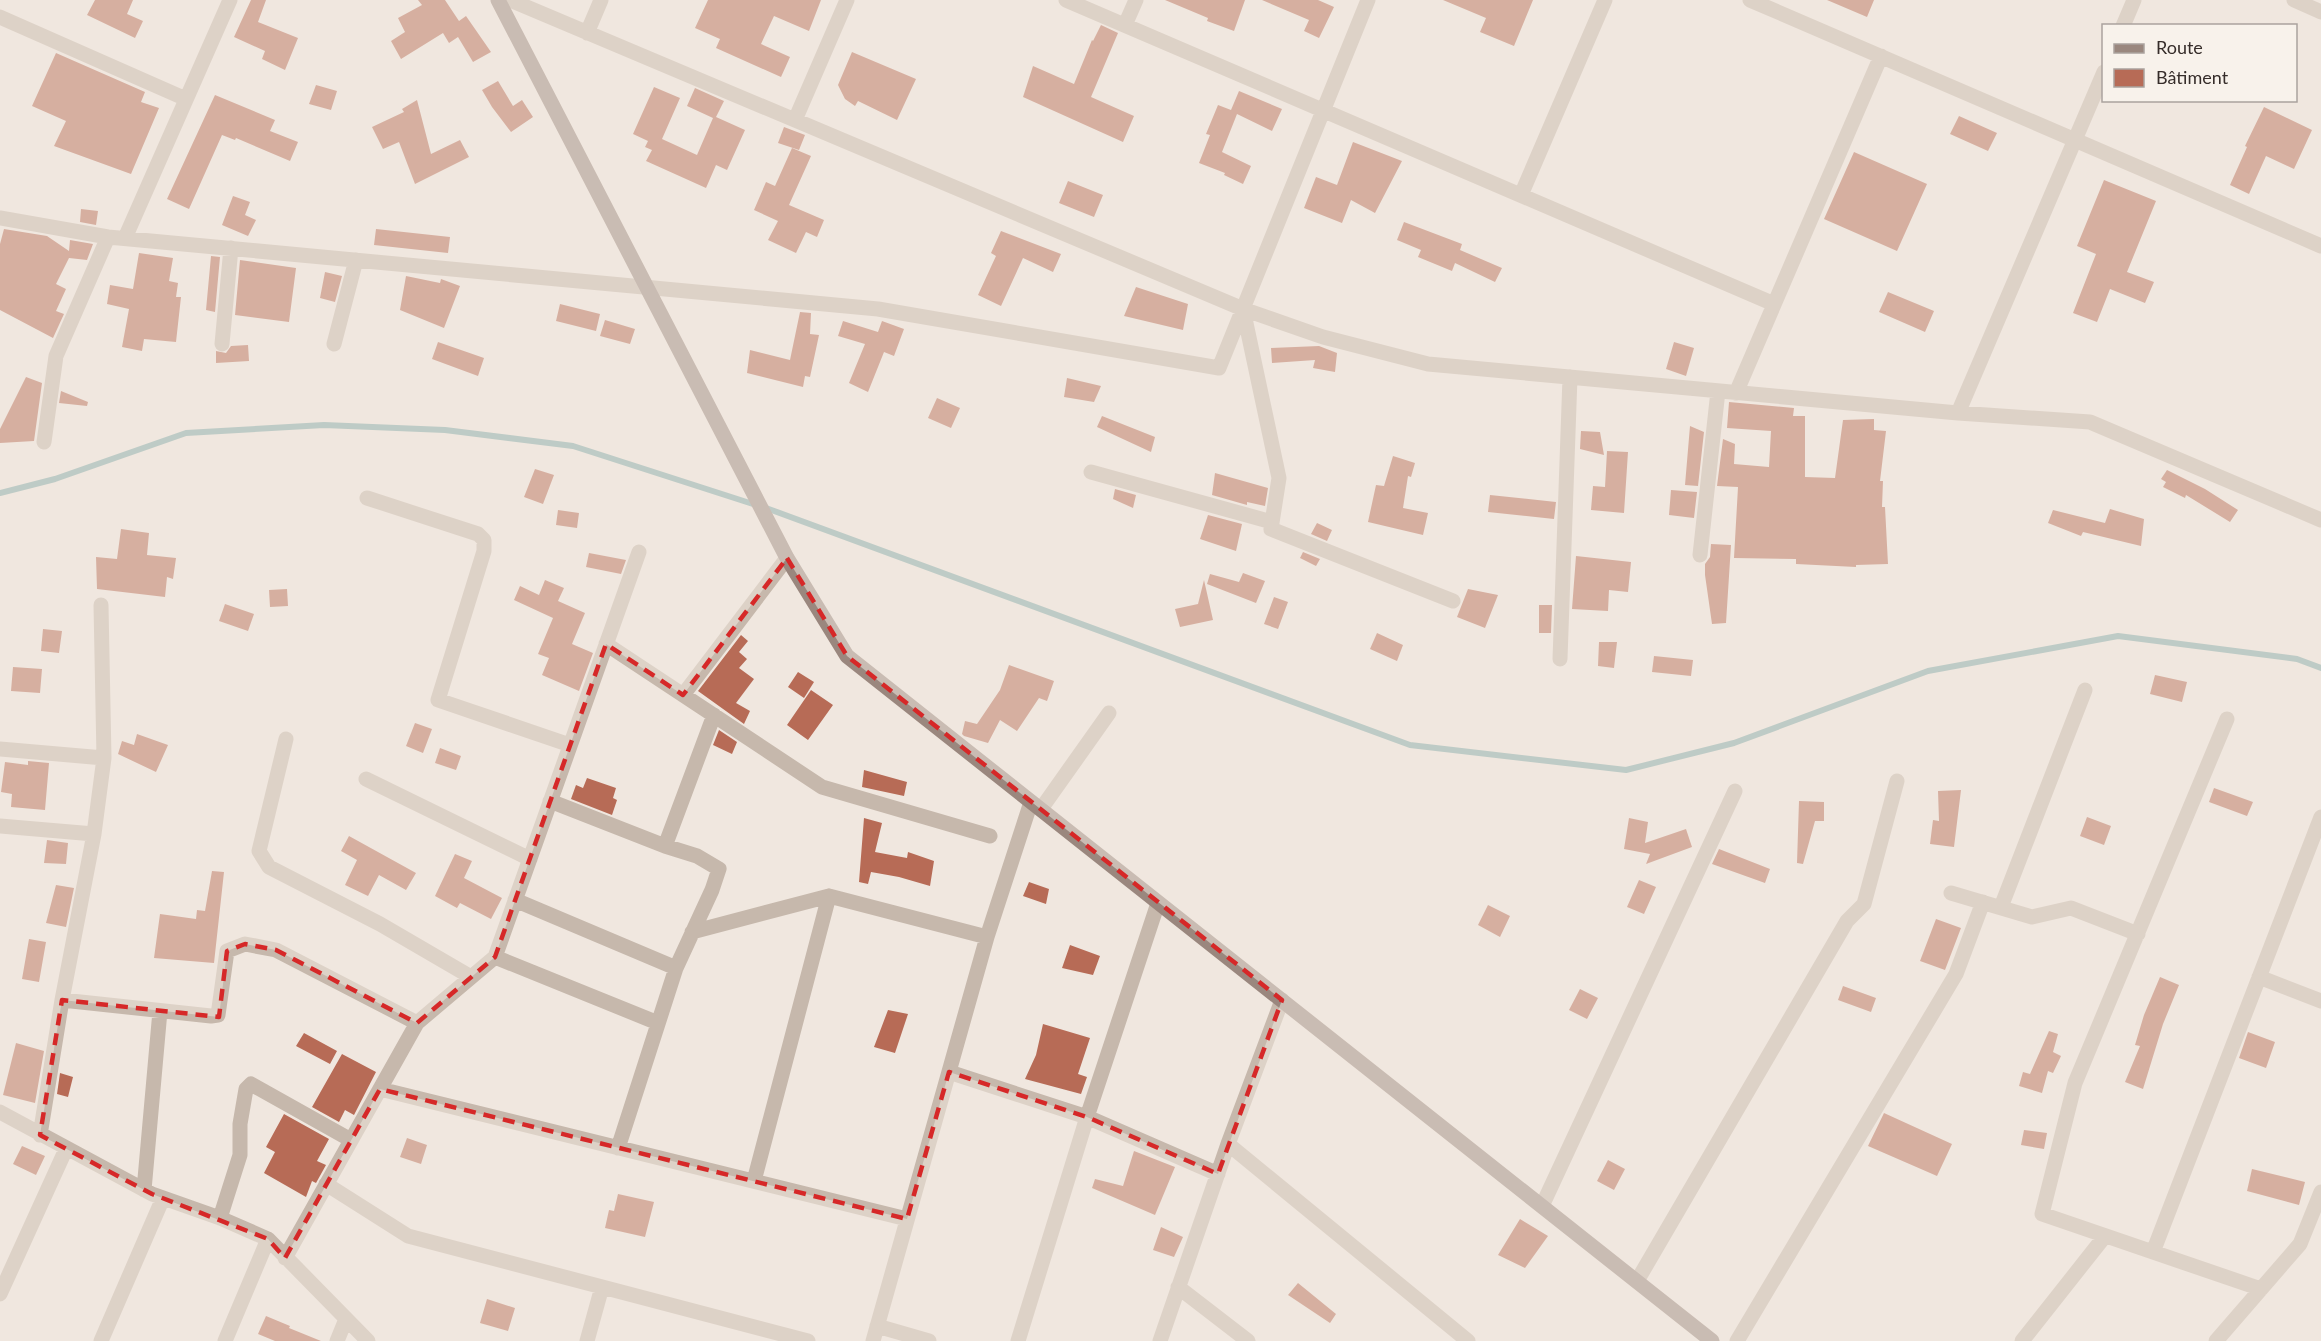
<svg xmlns="http://www.w3.org/2000/svg" width="2321" height="1341" font-family="Lato,sans-serif">
<style>
.lines{fill:none;stroke-linecap:round;stroke-linejoin:round}
.stream{stroke:#82a9a9;stroke-width:6}
.building{fill:#b76b56}
.street{stroke:#c6b8ac;stroke-width:15}
.secondary{stroke:#9a877e;stroke-width:15}
.marked{fill:none;stroke:#d62828;stroke-width:4.5;stroke-dasharray:12 8;stroke-linejoin:round}
</style>
<rect width="100%" height="100%" fill="#f0e7df"/>
<g class="lines">
<!-- stream -->
<path class="stream" d="M0 493 55 479 186 433 324 425 445 430 573 446 756 505
M766 508 1410 745 1626 770 1734 743 1928 671 2118 636 2297 659 2321 668"/>
</g>
<!-- building -->
<path class="building" d="M95 0H133L127 14 143 21 135 38 87 15Z
M251 0H266L258 22 298 38 285 70 262 59 265 51 234 37Z
M418 0H445L459 21 466 16 491 52 473 62 458 37 449 43 443 33 401 59 391 41 405 32 398 18 422 5Z
M708 0H821L809 31 774 16 761 44 790 57 781 77 716 48 720 39 695 28Z
M1165 0H1245L1234 31 1207 21 1208 18Z
M1262 0H1318L1334 7 1319 38 1304 31 1309 20Z
M1443 0H1533L1514 46 1480 32 1486 18Z
M1827 0H1874L1867 17Z
M1101 25 1118 33 1091 97 1134 116 1123 142 1023 97 1033 66 1074 84 1092 40 1093 41Z
M852 52 916 79 897 120 858 101 855 106 845 99 838 85Z
M56 53 145 92 141 102 159 108 131 174 54 146 66 121 32 106Z
M498 81 513 106 522 100 533 117 511 132 492 107 482 90Z
M316 85 337 91 331 110 309 104Z
M654 87 680 98 662 139 697 155 713 118 687 106 695 88 724 101 716 117 745 130 727 170 716 165 706 188 646 161 652 150 645 147 648 141 633 134Z
M1239 91 1282 109 1272 131 1237 114 1222 152 1251 166 1243 184 1224 175 1225 173 1199 163 1210 135 1206 134 1218 105 1231 110Z
M215 95 275 120 270 131 298 142 290 161 236 138 235 140 222 135 189 209 167 199Z
M417 100 431 154 460 140 469 157 415 184 399 142 383 149 372 127 404 112 402 109Z
M2264 107 2312 130 2294 169 2266 156 2249 194 2230 185 2247 147 2245 146Z
M1959 116 1997 133 1988 151 1950 134Z
M784 127 805 135 799 150 778 143Z
M1353 142 1402 161 1375 213 1351 200 1342 223 1304 208 1316 177 1337 185Z
M792 148 811 156 789 205 824 220 817 237 806 232 796 253 768 240 778 221 754 210 766 182 775 186Z
M1854 152 1927 184 1897 251 1824 219Z
M2104 180 2156 201 2127 272 2154 282 2145 303 2110 289 2097 322 2073 313 2096 254 2077 246Z
M1068 181 1103 195 1094 217 1059 203Z
M233 196 250 202 245 215 256 220 248 236 222 225Z
M81 209 98 211 96 225 80 222Z
M1404 222 1462 244 1460 250 1502 268 1495 282 1455 263 1452 271 1418 257 1421 250 1397 240Z
M4 229 47 236 69 251 70 240 93 244 87 260 69 258 56 284 66 289 56 311 64 314 53 338 0 310V244Z
M376 229 450 237 448 253 374 245Z
M1001 231 1061 254 1053 272 1023 258 1001 306 978 295 996 256 991 253Z
M139 253 173 258 169 281 178 283 176 297H181L176 342 144 339 142 351 122 347 129 309 107 304 110 285 133 289Z
M211 256 220 257 215 312 206 310Z
M240 260 296 268 289 322 235 315Z
M325 272 342 276 335 302 320 298Z
M406 276 440 283 441 279 460 286 444 328 400 310Z
M1136 287 1188 304 1183 330 1124 316Z
M1888 292 1934 311 1925 332 1879 312Z
M560 304 600 314 596 331 556 321Z
M800 312 811 313 810 334 819 335 810 377 805 376 803 387 747 373 750 350 790 360Z
M605 320 635 329 630 344 600 336Z
M843 321 878 332 882 321 904 329 894 356 884 352 868 392 849 383 865 344 838 336Z
M438 342 484 358 478 376 432 359Z
M1674 342 1694 348 1686 376 1666 369Z
M248 345 249 361 216 363V351L226 353 231 346Z
M1319 346 1337 353 1335 372 1313 368 1315 360 1272 363 1271 348Z
M26 377 42 383 34 441 0 443V429Z
M1067 378 1101 386 1094 402 1064 397Z
M61 391 88 402 87 406 59 403Z
M937 398 960 408 951 428 928 418Z
M1729 402 1794 408 1793 416H1805V477L1835 478 1843 420 1874 419V430L1886 431 1880 481H1883L1882 507H1885L1888 564 1856 565V567L1796 564V559L1734 558 1738 487 1717 486 1723 439 1735 444 1734 464 1769 467 1771 431 1727 428Z
M1102 416 1155 437 1151 452 1097 427Z
M1690 426 1704 432 1698 486 1685 485Z
M1581 431 1600 432 1604 455 1580 449Z
M1607 451 1628 452 1624 513 1591 510 1593 486 1605 487Z
M1393 456 1415 463 1411 477 1408 476 1403 508 1428 513 1423 535 1368 522 1376 485 1384 486Z
M535 469 554 475 543 504 524 497Z
M2167 470 2205 489 2238 510 2230 522 2186 495 2185 498 2163 487 2166 482 2161 479Z
M1215 473 1268 488 1265 506 1247 502V505L1212 495Z
M1115 489 1136 495 1133 508 1113 499Z
M1671 490 1697 492 1694 518 1669 515Z
M1490 495 1556 502 1554 519 1488 512Z
M2110 509 2144 519 2141 546 2083 532 2081 536 2048 523 2053 510 2105 523Z
M558 510 579 513 577 528 556 525Z
M1208 515 1242 524 1236 551 1200 539Z
M1317 523 1332 530 1327 541 1311 534Z
M121 529 149 533 147 555 176 558 173 579 167 577 165 597 97 589 96 557 117 559Z
M1711 544 1731 545 1726 623 1712 624 1705 575V564L1710 557Z
M1303 552 1320 559 1316 566 1300 558Z
M589 553 626 560 621 574 586 567Z
M1576 556 1631 562 1628 592 1609 590 1608 611 1572 609Z
M1243 573 1265 581 1256 603 1207 584 1210 574 1239 582Z
M545 580 564 588 558 601 585 613 572 644 593 653 579 691 542 675 549 658 538 654 553 618 514 600 520 586 539 595Z
M1204 580 1213 620 1180 627 1175 609 1198 604Z
M287 589 288 606 270 607 269 590Z
M1468 589 1498 595 1485 628 1457 617Z
M1274 597 1288 602 1278 629 1264 624Z
M225 604 254 614 248 631 219 621Z
M1539 605H1552L1551 633H1539Z
M43 629 62 631 59 653 41 651Z
M1377 633 1403 645 1397 661 1370 649Z
M741 635 748 641 739 652 747 659 739 668 754 679 736 703 750 711 744 724 698 691Z
M1599 642H1617L1614 668 1598 666Z
M1654 656 1693 660 1691 676 1652 672Z
M1009 665 1054 681 1047 701 1039 698 1017 731 1000 720 988 743 964 736 962 734 965 721 977 724 1000 690Z
M13 667 42 669 40 693 11 691Z
M798 672 814 682 804 698 788 687Z
M2155 675 2187 682 2182 702 2150 694Z
M811 690 833 705 808 740 787 725Z
M415 723 432 729 423 753 406 746Z
M719 730 737 742 732 754 713 745Z
M137 734 168 745 156 772 118 754 122 741 134 745Z
M440 748 461 756 456 770 435 763Z
M28 761 49 763 45 810 11 807 12 794 1 792 5 762 28 765Z
M864 770 907 782 904 796 862 787Z
M587 778 616 788 613 798 617 800 612 815 571 799 576 785 583 788Z
M2214 788 2253 802 2247 816 2209 802Z
M1961 790 1954 847 1930 844 1933 820 1939 821 1938 791Z
M1799 801 1824 802V821H1815L1803 864 1797 863Z
M2087 817 2111 826 2104 845 2080 836Z
M864 818 882 823 875 852 907 858 908 852 934 861 930 886 899 877 871 872 868 884 859 882Z
M1629 818 1648 822 1645 843 1686 829 1692 847 1646 864 1650 854 1624 849Z
M349 836 416 873 406 890 379 875 368 896 345 885 357 860 341 851Z
M47 840 68 843 66 864 44 863Z
M1719 849 1770 869 1765 883 1712 864Z
M455 854 472 861 464 878 502 898 491 919 460 903 457 908 435 896Z
M212 871 224 872 214 963 154 958 160 914 196 919 197 910 205 911Z
M1639 880 1656 887 1644 914 1627 907Z
M1029 882 1049 889 1046 904 1023 896Z
M56 885 74 888 66 927 46 923Z
M1488 905 1510 916 1500 937 1478 925Z
M1936 919 1961 928 1945 970 1920 961Z
M29 939 46 942 39 982 22 979Z
M1070 945 1100 956 1093 975 1062 968Z
M2160 977 2179 985 2163 1024 2143 1089 2125 1082 2140 1046 2135 1045 2144 1015Z
M1843 986 1876 998 1871 1012 1838 1000Z
M1580 989 1598 998 1587 1019 1569 1010Z
M888 1010 908 1014 895 1053 874 1047Z
M1043 1024 1090 1038 1078 1074 1087 1077 1081 1094 1025 1079 1036 1055Z
M2049 1031 2058 1034 2053 1052 2061 1056 2053 1073 2048 1071 2042 1093 2019 1086 2023 1072 2030 1074Z
M2248 1032 2275 1042 2266 1068 2239 1058Z
M304 1033 337 1051 330 1064 296 1046Z
M16 1043 44 1051 35 1103 3 1095Z
M342 1054 376 1072 354 1115 345 1110 339 1122 312 1107Z
M60 1073 73 1077 68 1097 57 1094Z
M1884 1113 1952 1144 1937 1176 1868 1146Z
M284 1114 329 1139 317 1161 326 1165 316 1183 312 1181 306 1197 264 1173 275 1152 266 1147Z
M2024 1130 2047 1133 2044 1149 2021 1145Z
M407 1138 427 1145 421 1164 400 1157Z
M22 1146 45 1156 36 1175 13 1164Z
M1134 1151 1175 1167 1155 1215 1092 1188 1095 1179 1123 1186Z
M1608 1160 1625 1169 1614 1190 1597 1181Z
M2252 1169 2305 1182 2299 1205 2247 1191Z
M618 1194 654 1202 645 1237 605 1228 609 1210 614 1211Z
M1520 1219 1548 1236 1525 1268 1498 1255Z
M1161 1227 1183 1237 1174 1257 1153 1250Z
M1298 1283 1336 1314 1330 1323 1288 1295Z
M487 1299 515 1308 508 1331 480 1323Z
M266 1316 290 1326 289 1328 321 1341H275L258 1334Z"/>
<g class="lines">
<!-- street -->
<path class="street" d="M510 0 1243 309 1323 337 1428 364 1958 413 2090 422 2321 520
M1066 0 1774 304
M1750 0 2321 246
M2294 0 2321 12
M0 17 186 99
M1125 25 1136 0
M2123 26 2134 0
M587 33 601 0
M795 120 847 0
M1521 195 1605 0
M0 218 108 237 878 309 1219 368 1368 0
M125 238 230 0
M1243 309 1279 478 1271 529 1453 601
M222 344 231 248
M334 344 356 260
M1736 393 1881 56
M1958 413 2104 72
M44 442 56 356 108 237
M1091 472 1272 522
M367 498 478 534 484 540V551L438 700 570 745
M1700 555 1718 391
M606 644 822 787 990 836
M1560 659 1570 377
M683 695 787 558
M2227 719 2075 1083 2042 1214 2261 1289
M286 739 259 851 269 867 380 924 471 977
M0 749 104 758
M366 779 530 859
M550 801 665 846 697 856 719 869 712 890 676 968 618 1148
M1041 809 1109 713
M0 826 94 834
M665 846 714 715
M1951 893 2032 917 2071 908 2138 934
M515 900 676 968
M2001 907 2085 690
M692 932 829 896 987 937
M495 957 658 1023
M2259 977 2321 1001
M62 1000 211 1016 218 1015 227 951 245 944 276 950 417 1023
M949 1072 1087 1117 1218 1174
M380 1089 907 1219
M0 1112 152 1194 220 1218 268 1239 368 1341
M40 1135 62 1000 94 834 104 758 101 605
M1228 1144 1468 1341
M754 1181 829 896
M326 1184 408 1236 808 1341
M144 1190 160 1011
M1542 1206 1735 791
M220 1218 240 1155V1124L246 1089 251 1084 351 1140
M2153 1252 2321 817
M285 1258 417 1023 495 957 639 552
M1637 1281 1847 921 1864 904 1897 781
M1178 1287 1248 1341
M0 1294 66 1149
M877 1326 929 1341
M101 1341 163 1198
M225 1341 268 1239
M337 1341 346 1319
M587 1341 602 1287
M873 1341 987 937 1031 802
M1018 1341 1087 1117 1158 903
M1160 1341 1228 1144 1282 1000
M1737 1341 1956 974 1983 902
M2022 1341 2105 1236
M2216 1341 2300 1244 2321 1192"/>
<!-- secondary -->
<path class="secondary" d="M498 0 787 558 847 656 1712 1341"/>
</g>
<!-- marked area -->
<path d="M0 0H2321V1341H0ZM787 558 847 656 1282 1000 1218 1174 1087 1117 949 1072 907 1219 380 1089 285 1258 268 1239 152 1194 40 1135 62 1000 219 1017 227 951 245 944 276 950 417 1023 495 957 606 644 683 695Z" fill="#f0e7df" fill-opacity=".55" fill-rule="evenodd"/>
<path class="marked" d="M787 558 847 656 1282 1000 1218 1174 1087 1117 949 1072 907 1219 380 1089 285 1258 268 1239 152 1194 40 1135 62 1000 219 1017 227 951 245 944 276 950 417 1023 495 957 606 644 683 695Z"/>
<!-- legend -->
<rect x="2102" y="24" width="195" height="78" fill="#f8f2eb" stroke="#aaa39e" stroke-width="1.5"/>
<rect x="2114" y="44" width="30" height="9" fill="#9a877e" stroke="#aaa39e" stroke-width="1.5"/>
<text x="2156" y="54" font-size="18" fill="#362d2a">Route</text>
<rect x="2114" y="69" width="30" height="18" fill="#b76b56" stroke="#aaa39e" stroke-width="1.5"/>
<text x="2156" y="84" font-size="18" fill="#362d2a">Bâtiment</text>
</svg>
